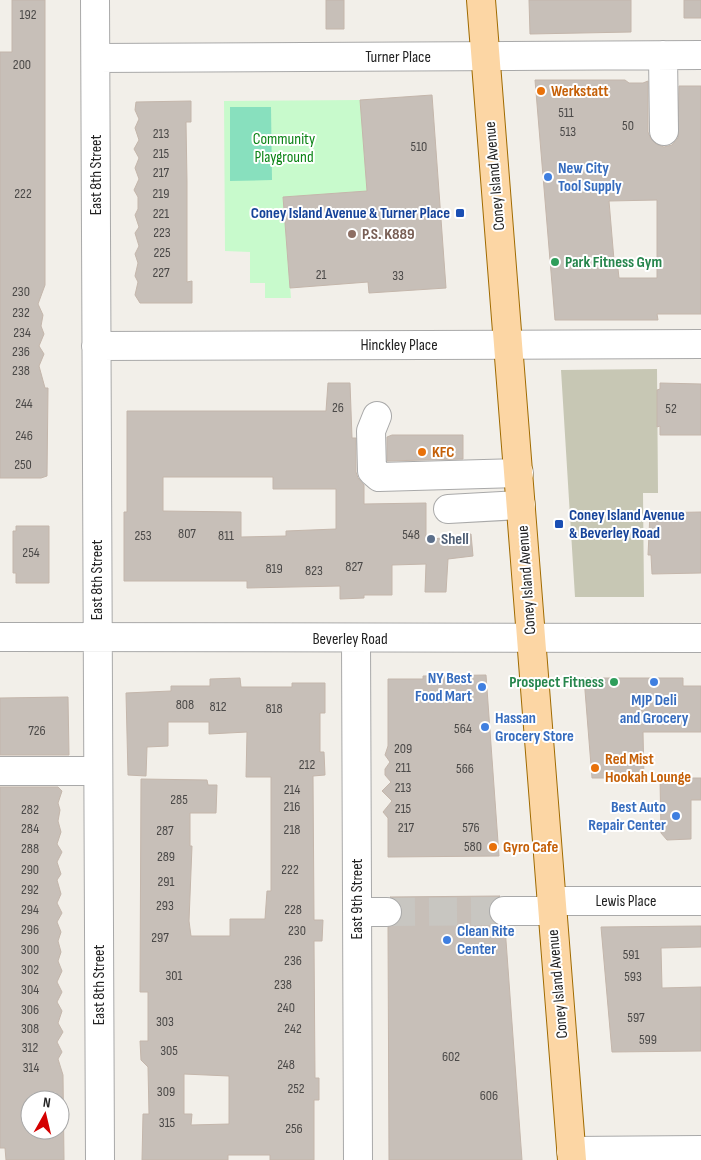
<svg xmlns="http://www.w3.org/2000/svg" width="701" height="1160" font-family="'Sofia Sans Condensed',sans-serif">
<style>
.construction{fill:#c7c7b4}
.park{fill:#c8facc}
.pitch{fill:#88e0be}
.building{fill:#c7bfb8;stroke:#c4b6ab;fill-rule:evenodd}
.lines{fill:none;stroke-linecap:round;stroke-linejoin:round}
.minor-tunnel{stroke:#c8c6c1;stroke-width:28;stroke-dasharray:28 14;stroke-linecap:butt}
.minor-casing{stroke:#a9a9a9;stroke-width:30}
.major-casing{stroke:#a06b00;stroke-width:30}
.minor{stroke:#fff;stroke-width:28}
.major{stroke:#fcd6a4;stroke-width:28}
.food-dot{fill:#e8710a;stroke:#fff;stroke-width:2}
.shop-dot{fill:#3f7fe0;stroke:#fff;stroke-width:2}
.transit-dot{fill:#1a4fb4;stroke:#fff;stroke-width:2}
.education-dot{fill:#8d6e63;stroke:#fff;stroke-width:2}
.leisure-dot{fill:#2e9e5b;stroke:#fff;stroke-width:2}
.service-dot{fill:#5c6f8a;stroke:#fff;stroke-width:2}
.labels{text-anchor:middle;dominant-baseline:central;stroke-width:4;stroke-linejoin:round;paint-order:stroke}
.number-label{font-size:14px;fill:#4b4948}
.street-label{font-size:16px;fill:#222;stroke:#fff}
.food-label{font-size:16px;font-weight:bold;fill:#c56008;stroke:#fff;text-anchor:start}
.park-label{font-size:16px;fill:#0c8416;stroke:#fff}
.shop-label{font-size:16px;font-weight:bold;fill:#366cbe;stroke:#fff;text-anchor:start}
.transit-label{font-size:16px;font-weight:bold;fill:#164399;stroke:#fff;text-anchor:end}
.education-label{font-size:16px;font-weight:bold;fill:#785e54;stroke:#fff;text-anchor:start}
.leisure-label{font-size:16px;font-weight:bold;fill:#27864d;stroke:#fff;text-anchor:start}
.service-label{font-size:16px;font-weight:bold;fill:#4e5e75;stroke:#fff;text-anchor:start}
</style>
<rect width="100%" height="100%" fill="#f2efe9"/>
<!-- construction -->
<path class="construction" d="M657 369 658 493H643L644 597H575L561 370Z"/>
<!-- park -->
<path class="park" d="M360 100 367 191 283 197 291 298H265V283H250V252L225 251 224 101Z"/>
<!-- pitch -->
<path class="pitch" d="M230 107H271L272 180 230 181Z"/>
<!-- building -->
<path class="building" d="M12 0H45V285L38 304 43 315 41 326 44 334 39 346 44 354 39 366 45 388H48L47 476 41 478H0V52H12Z
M326 0H344V29H326Z
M529 0H631V32L530 34Z
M684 0H701V18H684Z
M535 80H625L629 83H643L648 81V132L651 139 656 144 664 147 672 145 678 138 679 86H701V314H657L658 320H555ZM657 200V278H619L617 260H614L609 201Z
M432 95 446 288 369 293 368 282 290 288 283 197 367 191 360 100Z
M191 101V122H186L187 182V282L192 281V303H140L135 295 138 282 135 276 138 263 135 254 139 246 135 233 139 227 135 215 138 209V197L134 190 139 179 135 168 139 158 134 149 139 140 135 128 139 119 135 110 136 102Z
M328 383H350L352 438H356V472L358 478 364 485V504L426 503V540L471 534 473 556 448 559 446 592H425L426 564 392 565V595H364V598L340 599V586L247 588V581H124V512H127V411H326ZM163 477H273V489H336V529L286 531V536L241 537V512L163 511Z
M660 383 701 384V435H660V426L657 427V390L660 389Z
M392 435H463V459L387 461V437Z
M701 512V573L652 574 651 555H648L650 513Z
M16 526H49V583H16V573H13V531H16Z
M486 675 499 856 388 857V818L383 812 392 801 382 791 391 782 385 775V769L390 762 385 755 388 746V679H423V676Z
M240 678 241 687H292V683H325V713H320V752H324L325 775 313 776 314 920H323L322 941H314L315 1078H319V1100H314V1160H270V1155H228V1160H142L143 1114H149L148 1067 141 1060 140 1041H148V992H140L141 779 207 780 208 785H217L216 813H190V846H192L189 921 191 936H230V919H265L267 891H271V777H246L247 732 209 734V722H168V746L147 747 146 776 128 775 126 693 171 691V686H210V679ZM184 1074 229 1076V1124L191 1125 192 1114H184Z
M584 678H683V686H701V732H643L644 778H592Z
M68 697 69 755H0V698Z
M660 778H701V800H691V839L667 840 661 833Z
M0 787H58L62 791 58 803 60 810 58 821 61 832 57 844 62 852 57 862 61 874 57 880 61 894 57 903 62 913 57 922 61 932 58 941 61 952 58 961 62 971 57 982 62 992 57 1002 62 1011 58 1023 63 1032 57 1042 62 1052 58 1059 63 1075 64 1160H6L5 1148H0ZM30 1100H60V1130H30Z
M500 896 491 903 488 911 490 918 496 924 505 927 522 1160H389L388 927 400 920 403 912 400 904 390 897Z
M701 926V947L661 948 662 988 701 987V1051L612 1052 601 927Z"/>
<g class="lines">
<!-- minor-tunnel -->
<path class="minor-tunnel" d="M387 912 504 911"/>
<defs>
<path id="minor" d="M95 0 100 1160
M663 55 664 131
M96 58 701 55
M96 346 701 344
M377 416 371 431 372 471 379 477 519 473
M448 509 521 505
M0 637 701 638
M356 639 358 1160
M0 771H98
M551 901H701
M504 911H552
M357 912H387
M571 1151 701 1150"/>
<path id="major" d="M481 0 572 1160"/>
</defs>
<!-- minor casing -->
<use href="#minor" class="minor-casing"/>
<!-- major casing -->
<use href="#major" class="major-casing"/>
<!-- minor -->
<use href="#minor" class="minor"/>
<!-- major -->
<use href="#major" class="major"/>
</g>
<!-- markers -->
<g class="food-dot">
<circle cx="541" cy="91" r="5"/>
<circle cx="422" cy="452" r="5"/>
<circle cx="595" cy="768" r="5"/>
<circle cx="493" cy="847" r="5"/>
</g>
<g class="shop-dot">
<circle cx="548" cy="177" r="5"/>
<circle cx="654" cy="682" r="5"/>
<circle cx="482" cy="687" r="5"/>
<circle cx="485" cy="727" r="5"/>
<circle cx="676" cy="816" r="5"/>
<circle cx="447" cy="940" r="5"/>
</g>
<g class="transit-dot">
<rect x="455" y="208" width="10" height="10" rx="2.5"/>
<rect x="554" y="519" width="10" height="10" rx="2.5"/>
</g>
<circle class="education-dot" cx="352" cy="234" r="5"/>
<g class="leisure-dot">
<circle cx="555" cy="262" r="5"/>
<circle cx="614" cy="682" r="5"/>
</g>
<circle class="service-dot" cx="431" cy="539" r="5"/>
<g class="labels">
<!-- number labels -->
<g class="number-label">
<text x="28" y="14">192</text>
<text x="22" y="64">200</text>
<text x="566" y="112">511</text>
<text x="628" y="125">50</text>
<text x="568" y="131">513</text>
<text x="161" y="133">213</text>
<text x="419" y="146">510</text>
<text x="161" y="153">215</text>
<text x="161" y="172">217</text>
<text x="23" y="193">222</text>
<text x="161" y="193">219</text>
<text x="161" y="213">221</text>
<text x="162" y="232">223</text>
<text x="162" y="252">225</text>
<text x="161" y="272">227</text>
<text x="321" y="274">21</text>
<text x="398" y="275">33</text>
<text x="21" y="291">230</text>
<text x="21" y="312">232</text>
<text x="22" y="332">234</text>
<text x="21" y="351">236</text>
<text x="21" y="370">238</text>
<text x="24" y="403">244</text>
<text x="338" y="407">26</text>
<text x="671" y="408">52</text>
<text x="24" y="435">246</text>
<text x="23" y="464">250</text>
<text x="187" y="533">807</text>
<text x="411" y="534">548</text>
<text x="143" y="535">253</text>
<text x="226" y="535">811</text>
<text x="31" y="552">254</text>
<text x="354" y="566">827</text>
<text x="274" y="568">819</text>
<text x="314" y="570">823</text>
<text x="185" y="704">808</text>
<text x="218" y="706">812</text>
<text x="274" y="708">818</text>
<text x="463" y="728">564</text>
<text x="37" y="730">726</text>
<text x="403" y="748">209</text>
<text x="307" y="764">212</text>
<text x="403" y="767">211</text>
<text x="465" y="768">566</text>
<text x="403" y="787">213</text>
<text x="292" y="789">214</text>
<text x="179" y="799">285</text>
<text x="292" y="806">216</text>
<text x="403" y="808">215</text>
<text x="30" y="809">282</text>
<text x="406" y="827">217</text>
<text x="471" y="827">576</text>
<text x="30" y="828">284</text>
<text x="292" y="829">218</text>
<text x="165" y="830">287</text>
<text x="473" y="846">580</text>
<text x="30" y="848">288</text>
<text x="166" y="856">289</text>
<text x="30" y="869">290</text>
<text x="290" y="869">222</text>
<text x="166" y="881">291</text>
<text x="30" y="889">292</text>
<text x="165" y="905">293</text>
<text x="30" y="909">294</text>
<text x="293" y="909">228</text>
<text x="30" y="929">296</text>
<text x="297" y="930">230</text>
<text x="160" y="937">297</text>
<text x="30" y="949">300</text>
<text x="631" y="954">591</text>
<text x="293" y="960">236</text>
<text x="30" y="969">302</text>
<text x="174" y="975">301</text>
<text x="633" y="976">593</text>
<text x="283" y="984">238</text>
<text x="30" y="989">304</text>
<text x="286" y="1007">240</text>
<text x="30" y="1009">306</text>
<text x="636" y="1017">597</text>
<text x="165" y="1021">303</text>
<text x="30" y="1028">308</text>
<text x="293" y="1028">242</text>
<text x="648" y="1039">599</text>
<text x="30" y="1047">312</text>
<text x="169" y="1050">305</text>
<text x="451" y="1056">602</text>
<text x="286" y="1064">248</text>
<text x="31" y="1067">314</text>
<text x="296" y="1088">252</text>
<text x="166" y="1091">309</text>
<text x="489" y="1095">606</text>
<text x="167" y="1122">315</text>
<text x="294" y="1128">256</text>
</g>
<!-- street labels -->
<g class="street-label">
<text x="398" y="57">Turner Place</text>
<text transform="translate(96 175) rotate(-90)">East 8th Street</text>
<text transform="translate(495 176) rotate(-95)">Coney Island Avenue</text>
<text x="399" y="345">Hinckley Place</text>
<text transform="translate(97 580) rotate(-90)">East 8th Street</text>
<text transform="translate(527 580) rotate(-94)">Coney Island Avenue</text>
<text x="350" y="639">Beverley Road</text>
<text transform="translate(357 899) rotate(-90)">East 9th Street</text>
<text x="626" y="901">Lewis Place</text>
<text transform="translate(558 984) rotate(-95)">Coney Island Avenue</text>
<text transform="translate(99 985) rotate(-90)">East 8th Street</text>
</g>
<!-- food labels -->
<g class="food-label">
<text x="551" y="91">Werkstatt</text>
<text x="432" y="452">KFC</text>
<text x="605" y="759">Red Mist<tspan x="605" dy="18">Hookah Lounge</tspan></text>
<text x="503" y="847">Gyro Cafe</text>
</g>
<!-- park labels -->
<g class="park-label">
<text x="284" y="139">Community<tspan x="284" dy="18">Playground</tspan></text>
</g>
<!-- shop labels -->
<g class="shop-label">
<text x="558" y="168">New City<tspan x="558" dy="18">Tool Supply</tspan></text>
<text x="472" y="678" text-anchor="end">NY Best<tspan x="472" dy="18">Food Mart</tspan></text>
<text x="654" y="700" text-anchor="middle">MJP Deli<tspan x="654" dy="18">and Grocery</tspan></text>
<text x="495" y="718">Hassan<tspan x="495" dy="18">Grocery Store</tspan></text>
<text x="666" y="807" text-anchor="end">Best Auto<tspan x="666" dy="18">Repair Center</tspan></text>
<text x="457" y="931">Clean Rite<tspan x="457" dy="18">Center</tspan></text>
</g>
<!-- transit labels -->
<g class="transit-label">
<text x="450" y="213">Coney Island Avenue &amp; Turner Place</text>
<text x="569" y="515" text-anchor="start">Coney Island Avenue<tspan x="569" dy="18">&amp; Beverley Road</tspan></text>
</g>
<!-- education labels -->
<g class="education-label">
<text x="362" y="234">P.S. K889</text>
</g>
<!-- leisure labels -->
<g class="leisure-label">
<text x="565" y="262">Park Fitness Gym</text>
<text x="604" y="682" text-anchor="end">Prospect Fitness</text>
</g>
<!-- service labels -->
<g class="service-label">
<text x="441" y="539">Shell</text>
</g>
</g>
<!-- north arrow -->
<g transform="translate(45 1115) rotate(8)"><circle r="24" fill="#ffffff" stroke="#a7a7a7"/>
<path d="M0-4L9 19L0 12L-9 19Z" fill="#d40000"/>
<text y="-8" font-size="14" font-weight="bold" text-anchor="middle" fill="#222222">N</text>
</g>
</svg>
